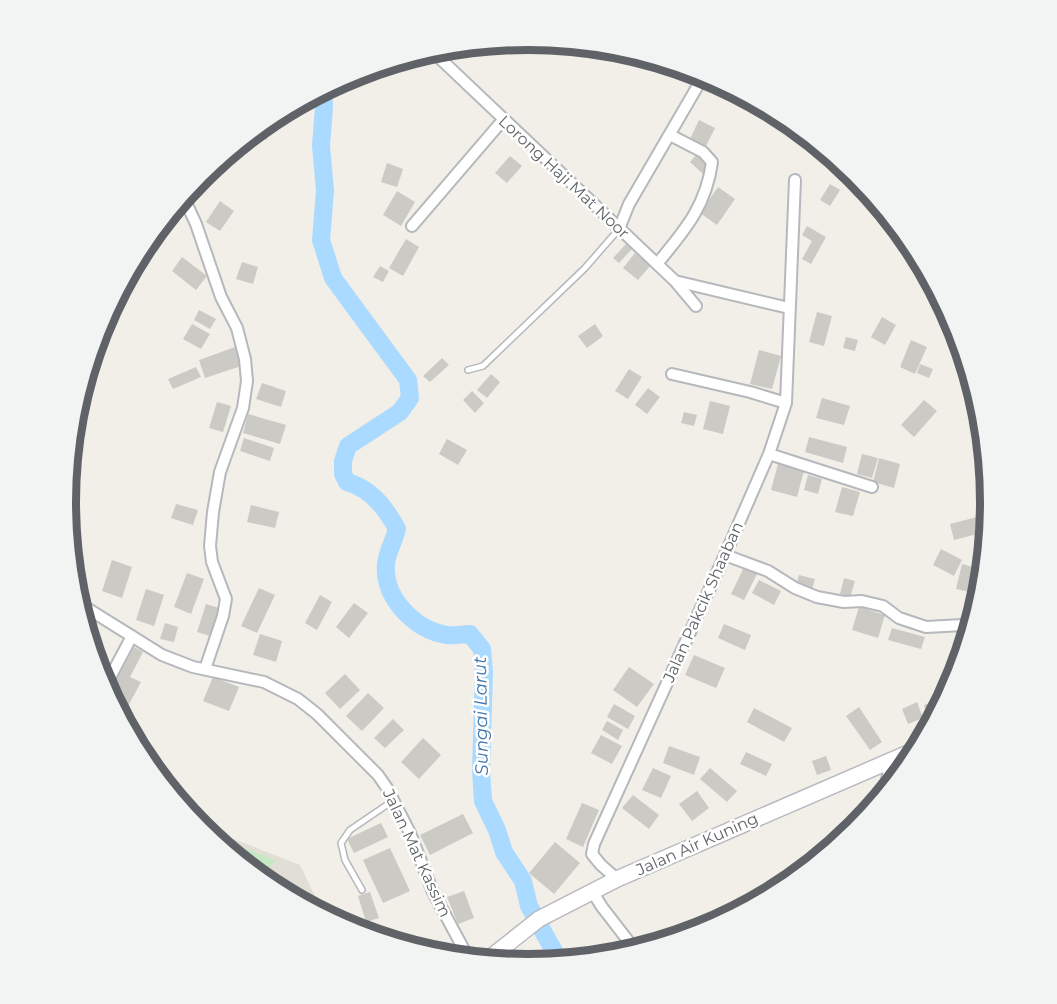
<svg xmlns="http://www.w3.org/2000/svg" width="1057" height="1004" font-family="Montserrat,sans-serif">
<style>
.education{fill:#e1ded6}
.green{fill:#c5e8c5}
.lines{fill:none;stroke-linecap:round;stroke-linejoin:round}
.river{stroke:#aadaff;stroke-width:18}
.building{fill:#cccac5}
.lane-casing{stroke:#b5b8bc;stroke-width:8}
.street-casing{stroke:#b5b8bc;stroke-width:14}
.secondary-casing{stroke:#b6babf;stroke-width:18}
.lane{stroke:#fff;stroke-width:5}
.street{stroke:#fff;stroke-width:10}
.secondary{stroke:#fff;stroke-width:15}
.labels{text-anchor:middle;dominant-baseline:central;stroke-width:5;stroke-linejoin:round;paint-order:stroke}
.street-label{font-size:16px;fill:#5f6368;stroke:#fff}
.water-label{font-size:18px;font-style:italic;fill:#4174aa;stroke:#fff}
.rim{fill:none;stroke:#5f6368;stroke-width:8}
</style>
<rect width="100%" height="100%" fill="#f1efe8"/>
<!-- education -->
<path class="education" d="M198 825 300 865 324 915 271 887Z"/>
<!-- green -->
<path class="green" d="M207 834 275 860 262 880Z"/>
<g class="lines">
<!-- river -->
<path class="river" d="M323 90 324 107 321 146 325 191 321 240 333 278 408 380 410 398 400 412 348 446 343 461V474L347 482C370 488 386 508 397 529 394 541 387 552 386 564 383 598 415 630 447 635 455 636 463 634 470 634L482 649 484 672 481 770 483 801 497 830 504 852 523 881 529 906 560 962"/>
</g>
<!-- building -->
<path class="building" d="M274 115 267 140 249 135 272 117Z
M699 120 715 128 706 146 690 139Z
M696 155 709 167 703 174 690 162Z
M510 156 522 166 507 183 495 173Z
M387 163 403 169 397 187 381 182Z
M830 184 840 190 830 206 820 200Z
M718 187 735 199 717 225 700 213Z
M397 191 415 202 401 226 383 215Z
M220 201 234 211 220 231 206 222Z
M178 203 181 204 174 224 164 220Z
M807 226 826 237 811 264 802 259 812 241 802 235Z
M406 239 419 247 403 276 389 268Z
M626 244 632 249 619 263 613 258Z
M635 253 650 266 638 280 623 268Z
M182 257 207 276 196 290 172 271Z
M242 262 258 267 253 284 236 279Z
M380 266 389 271 383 282 373 277Z
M199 310 216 319 210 329 194 320Z
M817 312 832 316 824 346 809 342Z
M882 317 896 325 885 345 871 337Z
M192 324 210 334 201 349 183 339Z
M595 324 603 336 587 348 578 336Z
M846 337 858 340 855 351 843 348Z
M911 340 927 347 915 374 900 367Z
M235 347 241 366 205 378 199 360Z
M759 350 781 356 772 389 750 384Z
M442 358 449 365 430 382 423 376Z
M920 364 933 369 929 378 917 373Z
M196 367 201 377 173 389 168 379Z
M629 369 642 377 628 399 615 391Z
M491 374 500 382 487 398 477 390Z
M262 383 286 391 281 407 256 399Z
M648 388 660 397 647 414 635 405Z
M472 391 484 403 475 413 463 400Z
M822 398 850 406 844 425 816 418Z
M924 400 937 411 914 437 901 425Z
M710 401 730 406 723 434 703 429Z
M217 402 231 406 223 432 209 428Z
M684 412 697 415 694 426 681 423Z
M248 414 286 425 280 444 243 433Z
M809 437 847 447 843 463 805 452Z
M244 438 274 448 270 461 240 451Z
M447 439 467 450 458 465 439 454Z
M862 454 878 458 872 478 857 474Z
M879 458 900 464 894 488 873 482Z
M779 460 805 467 797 497 771 490Z
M808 475 822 479 818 494 804 490Z
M842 487 860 492 853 516 835 512Z
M176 504 198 510 193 525 171 518Z
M251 505 279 512 275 528 247 522Z
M981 516 985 532 954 540 950 524Z
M941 549 962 560 954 576 933 565Z
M112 560 132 567 122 598 102 591Z
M962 564 976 568V570L985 573 983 585 973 582 970 592 956 589Z
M744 567 757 574 744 600 731 594Z
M187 573 204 579 191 614 174 607Z
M799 575 815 579 812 590 796 585Z
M844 578 855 581 850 597 840 594Z
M759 580 781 591 774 605 752 593Z
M259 588 275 595 257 633 241 626Z
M146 589 164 595 154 626 136 620Z
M320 595 332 602 317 630 305 623Z
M354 603 368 613 349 638 336 627Z
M206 604 219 608 210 636 197 632Z
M859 607 885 615 878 638 852 630Z
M165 623 178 627 174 642 160 639Z
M724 624 751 635 745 650 718 638Z
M892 628 925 637 921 649 888 640Z
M260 634 282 641 276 662 253 655Z
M134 647 143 652 130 677 141 682 125 712 116 708 109 694Z
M694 655 725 668 716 688 685 675Z
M629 667 654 684 637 707 613 690Z
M345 674 360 690 340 709 325 693Z
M213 677 239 687 229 711 203 701Z
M368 693 384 708 362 731 346 716Z
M940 699 943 705 931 726 924 705Z
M917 702 923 718 908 724 902 709Z
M614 704 635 716 628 729 607 717Z
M859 707 882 742 870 750 846 716Z
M754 708 792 728 784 742 747 722Z
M393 719 404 730 385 748 374 738Z
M607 721 623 730 618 740 602 730Z
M601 735 622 746 612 764 591 753Z
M423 738 441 755 419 779 401 762Z
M669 746 700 757 694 775 663 763Z
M746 752 772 764 766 776 740 764Z
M826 756 831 770 817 775 812 761Z
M653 768 671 776 661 798 642 790Z
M710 768 737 791 727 802 700 779Z
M697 791 709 808 692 821 679 804Z
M633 795 659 815 649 829 622 808Z
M582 803 599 810 583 847 566 839Z
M463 814 473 833 430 855 420 835Z
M381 823 388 837 354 853 347 839Z
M555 842 580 863 554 894 529 873Z
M390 848 410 891 383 903 363 860Z
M282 876 298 886 291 897 275 889Z
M464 891 474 918 458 924 447 897Z
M370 892 379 918 366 922 358 896Z
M432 939 441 956 412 948Z"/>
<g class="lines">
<defs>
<path id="lane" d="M468 370 483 366 585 268 619 229
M362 890 345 860 341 843 350 830 394 800"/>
<path id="street" d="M431 50 675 281 696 306
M183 196 196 224 221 297 237 328 245 359 247 381 243 408 220 472 213 512 210 546 212 562 226 599 223 616 205 669
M412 226 503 120
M619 229 629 204 700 82 703 73
M657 264C684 231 706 207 712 162L703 152 670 135
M675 281 789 308
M672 374 750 392 786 403
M769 454 872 487
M725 555 768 571 795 588 817 597 844 602 862 601 883 606 899 618 926 627 963 625 972 628
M77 602 162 655 193 667 264 682 298 699 317 714 378 775 387 788 410 833 433 892 469 959
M105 687 132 636
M884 795 891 760
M617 879 601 865 592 854 594 844 725 555 769 454 786 403 795 180
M592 891 602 907 636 951"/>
<path id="secondary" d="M486 961 539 919 617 879 920 748"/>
</defs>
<!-- lane casing -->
<use href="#lane" class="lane-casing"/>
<!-- street casing -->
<use href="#street" class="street-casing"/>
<!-- secondary casing -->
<use href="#secondary" class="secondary-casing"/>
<!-- lane -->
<use href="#lane" class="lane"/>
<!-- street -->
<use href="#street" class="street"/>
<!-- secondary -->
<use href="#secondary" class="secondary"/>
</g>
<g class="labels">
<!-- street labels -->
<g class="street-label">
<text transform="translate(564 177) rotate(43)">Lorong Haji Mat Noor</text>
<text transform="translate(703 602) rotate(-66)">Jalan Pakcik Shaaban</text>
<text transform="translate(697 844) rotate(-24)">Jalan Air Kuning</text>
<text transform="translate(417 853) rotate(65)">Jalan Mat Kassim</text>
</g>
<!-- water labels -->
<g class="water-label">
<text transform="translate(481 716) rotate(-91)">Sungai Larut</text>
</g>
</g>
<!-- crop -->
<path d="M0 0H1057V1004H0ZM76 502a452 452 0 1 1 904 0a452 452 0 1 1-904 0Z" fill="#f2f3f3" fill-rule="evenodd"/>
<path class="rim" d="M76 502a452 452 0 1 1 904 0a452 452 0 1 1-904 0Z"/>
</svg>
